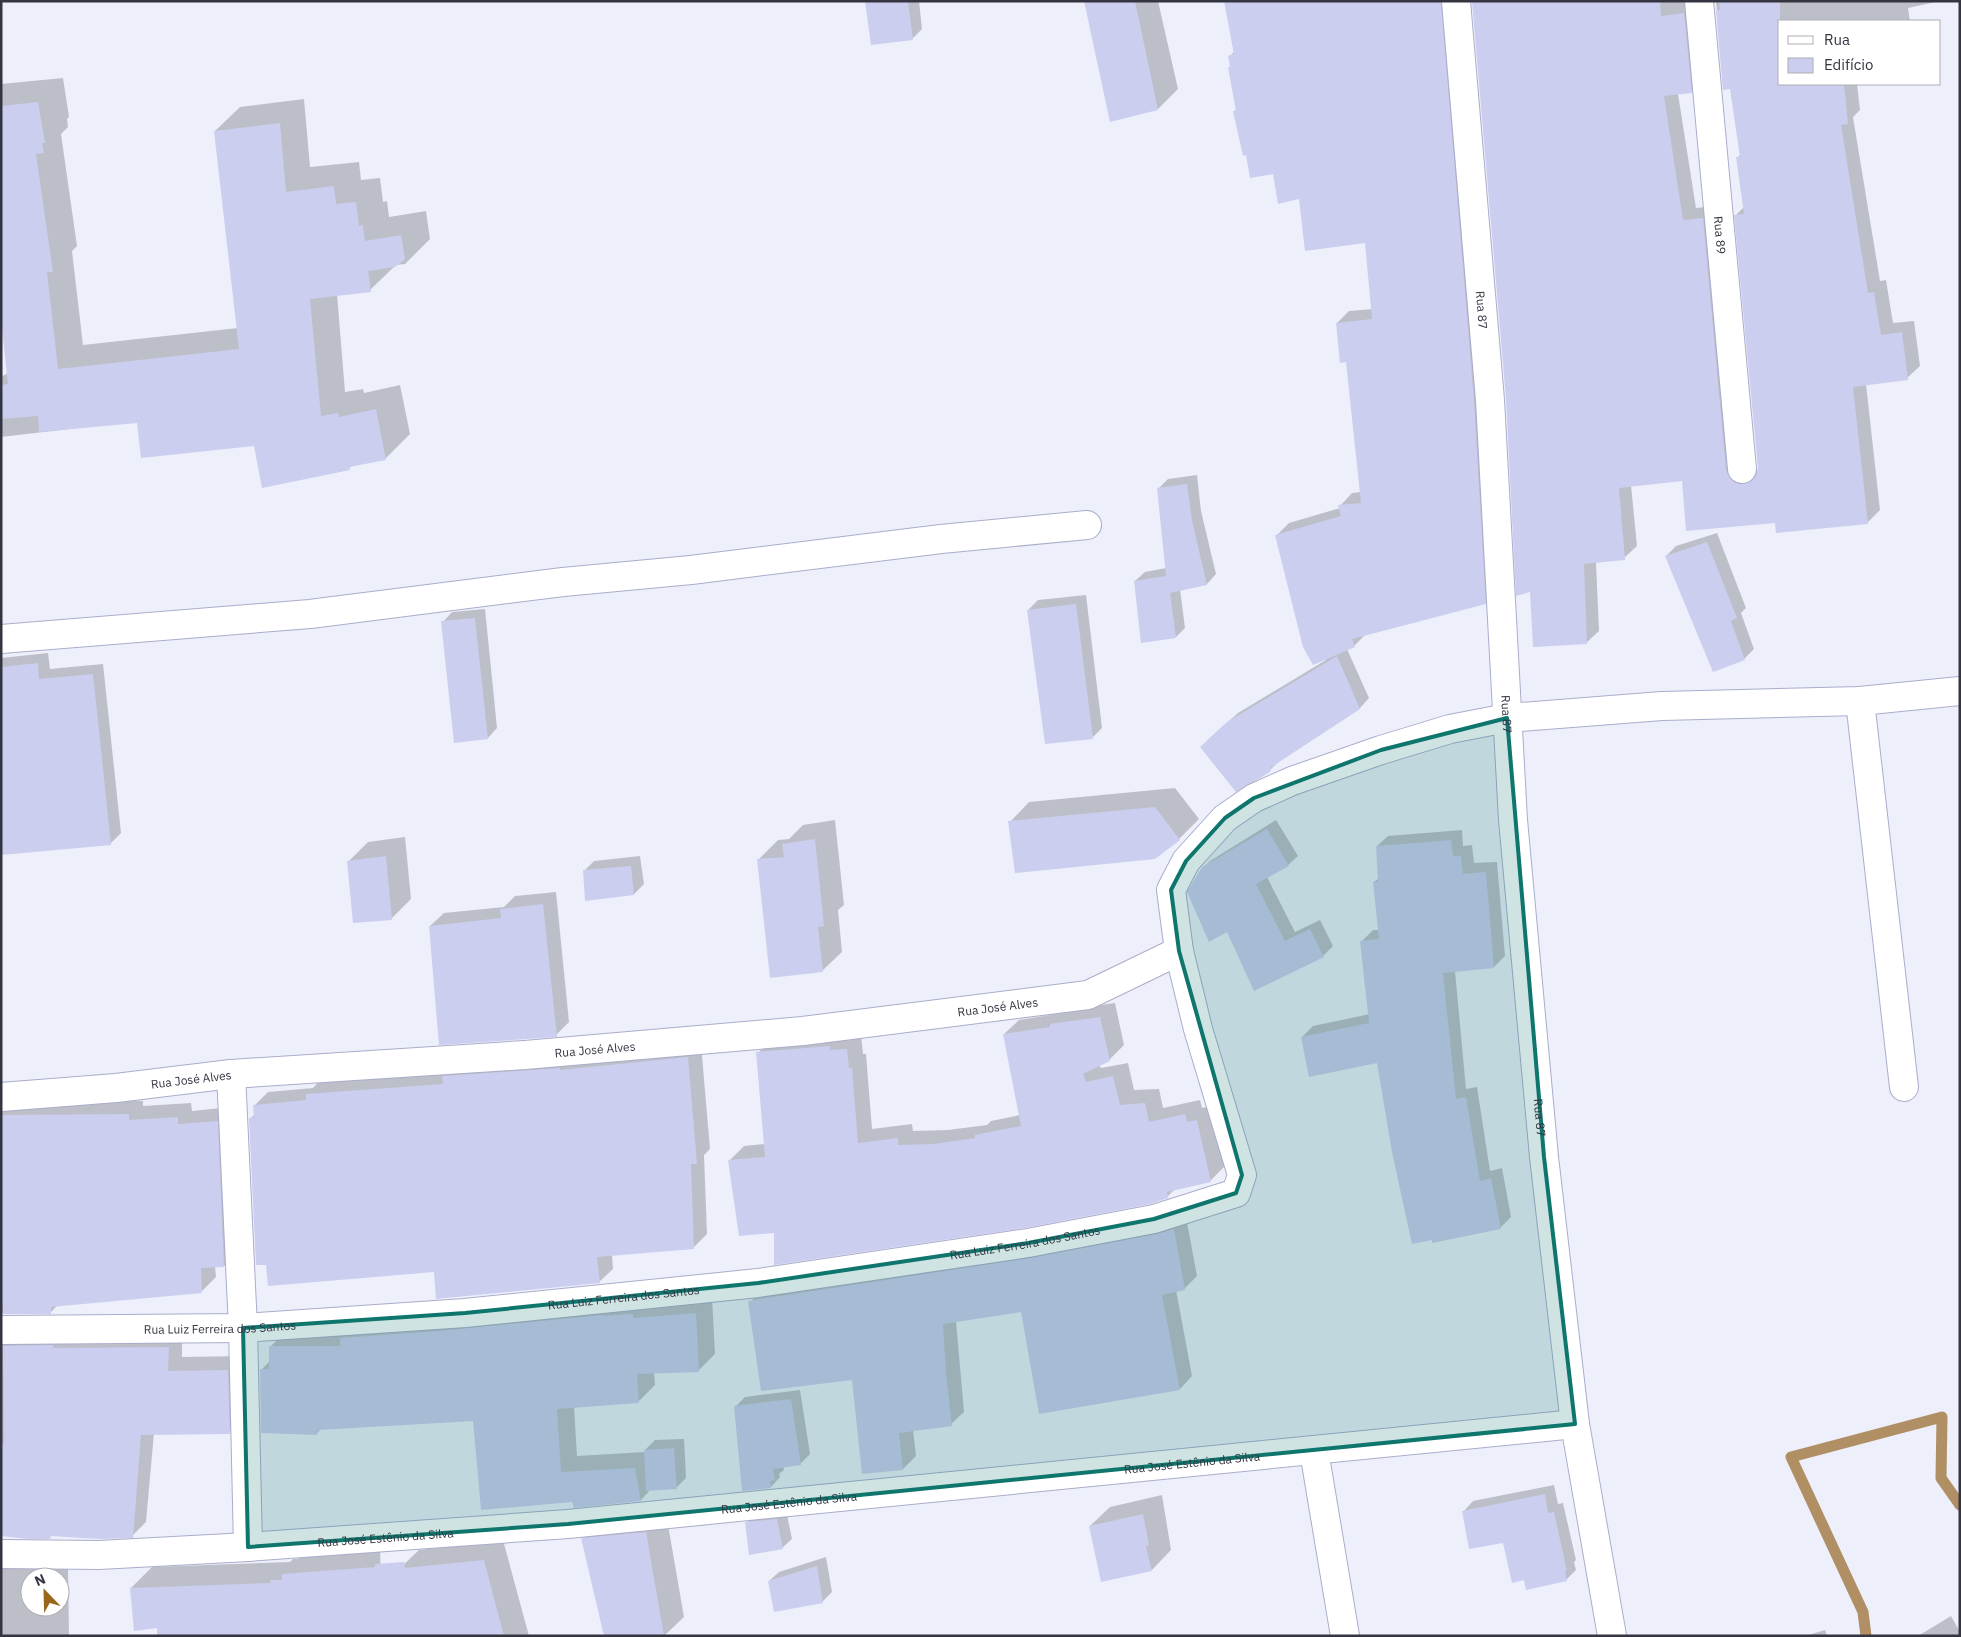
<svg xmlns="http://www.w3.org/2000/svg" width="1961" height="1637" font-family="'IBM Plex Sans',sans-serif">
<style>
.shadow{fill:#0003;fill-rule:evenodd}
.lines{fill:none;stroke-linecap:round;stroke-linejoin:round}
.stream{stroke:#b18f65;stroke-width:11}
.building{fill:#cbceee}
.minor-casing{stroke:#aaadcb;stroke-width:30}
.minor{stroke:#fff;stroke-width:28}
.marked{fill:#0f766e;fill-opacity:0.2;stroke:#0f766e;stroke-width:4;stroke-linejoin:round}
.labels{text-anchor:middle;dominant-baseline:central;stroke-width:4;stroke-linejoin:round;paint-order:stroke}
.street-label{font-size:12px;fill:#343541;stroke:#fff}
</style>
<rect width="100%" height="100%" fill="#edeffb"/>
<!-- shadow -->
<path class="shadow" d="M866 1H919L922 29 913 38Z
M1085 1H1158L1178 89 1158 109 1111 120Z
M1225 1H1453L1497 590 1485 603 1366 634 1354 646 1347 649 1369 698 1360 708 1280 760 1270 770 1211 737 1238 713 1326 660 1277 535 1289 523 1340 508V506L1352 493 1361 492 1347 361 1337 323 1349 311 1373 309 1366 241 1300 198 1274 172 1247 154 1234 112 1237 108 1230 56 1234 52Z
M1473 1H1696L1704 80 1691 92 1678 94 1696 208 1715 206 1749 471 1756 473 1759 468 1736 215 1744 207 1737 158 1741 154 1731 88H1724L1716 1H1940L1908 8 1910 21H1780V84H1857L1860 110 1853 117 1880 281 1886 280 1893 323 1914 321 1920 366 1907 378 1866 384 1880 510 1867 523 1776 522 1683 479 1631 485 1637 546 1624 558 1596 562 1599 631 1586 643 1531 590 1507 399Z
M63 78 69 117 67 119 68 127 61 134 77 246 72 251 83 345 238 328 215 131 240 107 304 99 310 167 359 162 361 180 380 178 383 202 387 201 389 217 426 211 430 239 405 264 396 265 370 290 337 294 345 392 363 389 364 393 400 385 410 434 385 459 353 465 349 468 255 444 138 421 1 437V376L5 375 8 372 1 307V84Z
M1197 475 1201 511 1216 574 1207 584 1180 589 1185 628 1176 637 1135 581 1145 572 1166 568 1158 489 1168 479Z
M1717 533 1746 608 1741 613 1754 649 1744 659 1666 556 1676 546Z
M1086 595 1102 728 1093 737 1028 610 1038 600Z
M485 609 497 728 488 738 443 622 452 612Z
M48 653 50 669 103 664 121 833 110 844 1 836V658Z
M1175 788 1199 819 1179 839 1155 857 1010 822 1029 802Z
M835 820 844 905 838 910 842 952 822 971 758 860 778 840 789 839 803 825Z
M1276 820 1298 856 1288 865 1267 877 1295 932 1320 920 1333 946 1323 956 1228 930 1200 871 1210 861Z
M1462 830 1463 846 1472 845 1474 863 1497 862 1505 956 1494 967 1455 971 1466 1089 1477 1087 1490 1171 1502 1168 1511 1217 1500 1228 1378 1061 1302 1037 1313 1026 1370 1014 1362 941 1373 930H1379L1374 882 1379 878 1377 846 1388 836Z
M405 837 411 899 391 919 348 862 368 842Z
M640 856 644 884 634 894 584 871 594 861Z
M556 892 569 1022 556 1035 430 926 444 913 504 907 515 896Z
M1115 1003 1124 1045 1109 1060 1099 1065 1101 1068 1128 1063 1134 1090 1159 1089 1163 1108 1200 1100 1202 1108 1212 1106 1225 1166 1210 1181 1176 1188 1167 1197 775 1232 730 1160 744 1146 765 1144 758 1053 772 1038 861 1035 863 1054H866L872 1129 912 1124 913 1131 948 1130 987 1125 991 1121 1020 1115 1004 1034 1019 1020 1062 1013 1065 1010Z
M701 1044 710 1149 704 1155 707 1234 693 1248 612 1254 613 1269 599 1282 435 1270 250 1119 255 1114 254 1106 268 1092 313 1088 320 1080Z
M1 1101H143V1106L191 1103 192 1111 231 1107 238 1252 224 1266H215L216 1277 202 1291 58 1305 50 1313H1Z
M1186 1217 1197 1276 1184 1289 1176 1290 1192 1376 1180 1389 1022 1310 956 1321 964 1412 951 1424 913 1430 916 1456 903 1469 853 1379 750 1302 763 1289Z
M712 1297 715 1354 698 1371 654 1372 655 1385 639 1401 574 1407 577 1456 645 1452V1450L655 1440 684 1439 686 1478 676 1488 651 1489 641 1500 573 1501 474 1419 322 1428 317 1433H268L261 1370 270 1361V1347L286 1331Z
M1 1323 182 1334V1357L242 1356 243 1418 229 1432 154 1433 146 1522 132 1536 1 1527Z
M800 1390 810 1454 800 1464 783 1466 784 1470 779 1474 780 1477 771 1487 735 1407 745 1397Z
M1554 1485 1558 1504 1563 1503 1576 1560 1574 1562 1576 1570 1566 1580 1525 1578 1504 1541 1464 1511 1473 1501Z
M1162 1495 1171 1550 1152 1570 1090 1526 1110 1507Z
M786 1510 792 1539 782 1548 747 1523 756 1513Z
M666 1513 684 1617 664 1636H626L582 1539 602 1519Z
M503 1540 529 1636H407L399 1569 419 1550Z
M380 1548 382 1621 158 1627 131 1588 152 1567 290 1562 293 1559H298L304 1553Z
M826 1557 832 1592 822 1602 769 1581 779 1572Z
M1 1564H68L69 1636H1ZM30 1577H60V1607H30Z
M1951 1616 1960 1632V1636H1918Z
M1825 1630 1827 1636H1805Z"/>
<g class="lines">
<!-- stream -->
<path class="stream" d="M1866 1636 1863 1612 1791 1457 1942 1417 1941 1478 1960 1505"/>
</g>
<!-- building -->
<path class="building" d="M865 1H908L913 40 871 45Z
M1084 1H1135L1158 110 1110 122Z
M1224 1H1441L1474 401 1486 604 1352 639 1355 647 1313 665 1303 647 1275 535 1341 516 1338 505 1361 503 1346 362 1340 363 1336 323 1372 319 1365 243 1305 251 1299 199 1278 204 1273 174 1250 178 1246 155 1243 156 1233 111H1236L1228 67H1230L1228 56 1234 54Z
M1472 1H1660L1661 16 1684 13 1692 93 1664 96 1683 220 1703 218 1726 470 1730 478 1736 483 1744 484 1751 481 1756 475 1758 468 1734 215 1744 214 1736 157H1740L1730 89 1723 90 1716 10H1720L1719 1H1780V84H1844L1848 124 1841 125 1868 293 1874 292 1881 335 1902 332 1908 380 1853 387 1868 524 1776 533 1775 523 1686 531 1682 481 1619 488 1625 560 1584 564 1587 644 1533 647 1530 592 1516 596 1506 399Z
M38 102 45 143H42L44 153 36 154 53 272H47L58 369 239 349 214 131 280 123 286 192 334 186 336 204 356 202 359 226 363 225 365 241 401 235 405 259 395 267 368 271 371 292 310 299 321 416 338 413 339 417 376 409 386 460 349 467 350 470 262 488 254 446 141 458 137 423 39 432 38 416 1 419V385L8 384 1 319V106Z
M1187 484 1192 521 1207 585 1170 593 1176 638 1141 643 1134 581 1166 576 1157 488Z
M1707 542 1737 618 1731 621 1745 660 1713 672 1665 556Z
M1076 604 1093 739 1045 744 1027 610Z
M475 618 488 739 454 743 441 621Z
M1337 656 1360 709 1270 768 1271 771 1262 777 1236 792 1200 747 1227 722Z
M38 663 39 679 93 674 111 845 1 855V667Z
M1155 807 1180 840 1155 859 1015 873 1008 821Z
M1267 829 1289 866 1256 884 1285 941 1310 929 1324 957 1254 991 1227 932 1209 942 1187 892 1202 867Z
M815 839 824 926 818 927 823 972 770 978 757 859 784 857 782 844Z
M1451 840 1453 856H1461L1463 874 1486 872 1494 968 1443 973 1456 1099 1466 1097 1480 1181 1491 1178 1501 1229 1432 1243V1240L1412 1244 1392 1152 1377 1063 1309 1077 1301 1037 1369 1023 1360 941 1379 939 1373 882H1378L1376 846Z
M386 856 392 920 353 923 347 861Z
M631 866 634 895 585 901 583 870Z
M543 904 557 1037 439 1045 429 926 501 918 500 909Z
M1100 1017 1110 1061 1083 1074 1086 1082 1113 1076 1120 1105 1145 1103 1149 1122 1185 1114 1187 1122 1197 1120 1211 1182 1167 1192 1168 1198 1150 1204 1025 1228 774 1265V1233L739 1236 728 1160 765 1157 756 1052 830 1046V1050L847 1049 849 1068H852L858 1143 898 1138V1145L933 1144 975 1138V1135L1021 1126 1003 1034 1050 1027V1024Z
M688 1057 697 1164H691L694 1249 597 1257 600 1283 436 1299 434 1272 268 1286 266 1265H256L249 1118H254L253 1105 306 1100V1094L443 1084 442 1076 560 1068V1070Z
M129 1114V1120L178 1117V1124L218 1121 224 1267 201 1268 202 1293 51 1307V1314H3V1306H1V1115Z
M1174 1229 1185 1290 1162 1295 1180 1390 1039 1414 1021 1312 943 1324 946 1373 952 1426 899 1433 903 1470 862 1474 852 1380 761 1391 748 1301 1030 1258 1157 1234Z
M696 1313 699 1372 637 1374 639 1403 557 1409 561 1472 635 1468 641 1501 574 1508 572 1502 481 1510 473 1421 318 1430 317 1435 261 1433 260 1369H269V1346H340V1338L439 1331 603 1315V1316L633 1314V1318Z
M53 1345V1348L169 1347 168 1371 228 1370 230 1434 141 1435 133 1538 99 1539 51 1536 50 1539H28L1 1536V1444H4L3 1346Z
M791 1399 801 1465 773 1469 775 1480 770 1481 771 1488 742 1491 734 1406Z
M674 1448 677 1489 646 1491 644 1450Z
M1545 1494 1548 1513 1554 1512 1567 1571H1565L1567 1581 1526 1590 1524 1580 1512 1583 1503 1543 1469 1549 1462 1511Z
M1143 1514 1149 1545 1146 1546 1152 1571 1101 1582 1089 1526Z
M777 1519 783 1549 749 1555 745 1522Z
M646 1532 664 1636H604L581 1538Z
M484 1560 504 1636H157V1628L134 1631 130 1588 271 1583 270 1580H282V1574L375 1567V1564L404 1562 405 1568Z
M817 1566 823 1603 774 1612 768 1581Z"/>
<g class="lines">
<defs>
<g id="minor">
<path id="s1" d="M1456 1 1490 400 1513 820 1544 1157 1575 1424 1612 1636"/>
<path id="s2" d="M1699 1 1742 469"/>
<path d="M1 639 310 614 563 582 691 570 941 539 1087 525"/>
<path d="M1860 701 1904 1087"/>
<path d="M231 1074 243 1328 248 1547"/>
<path id="s3" d="M1 1097 116 1088 231 1074 525 1055 803 1031 1088 995 1179 951"/>
<path id="s4" d="M1 1330 243 1328 465 1313 758 1283 1028 1243 1154 1219 1236 1193 1242 1175 1198 1029 1179 951 1171 890 1186 861 1225 818 1254 798 1292 781 1381 750 1450 729 1507 718 1662 706 1860 701 1960 691"/>
<path d="M1314 1451 1345 1636"/>
<path id="s5" d="M1 1554 99 1555 248 1547 568 1524 1575 1424"/>
</g>
</defs>
<!-- minor casing -->
<use href="#minor" class="minor-casing"/>
<!-- minor -->
<use href="#minor" class="minor"/>
</g>
<!-- marked area -->
<path class="marked" d="M1507 718 1544 1157 1575 1424 568 1524 248 1547 243 1328 465 1313 758 1283 1028 1243 1154 1219 1236 1193 1242 1175 1179 951 1171 890 1186 861 1225 818 1254 798 1381 750Z"/>
<g class="labels">
<!-- street labels -->
<g class="street-label">
<text stroke="none"><textPath href="#s2" startOffset="235">Rua 89</textPath></text>
<text stroke="none"><textPath href="#s1" startOffset="310">Rua 87</textPath></text>
<text stroke="none"><textPath href="#s1" startOffset="715">Rua 87</textPath></text>
<text stroke="none"><textPath href="#s3" startOffset="1001">Rua José Alves</textPath></text>
<text stroke="none"><textPath href="#s3" startOffset="596">Rua José Alves</textPath></text>
<text stroke="none"><textPath href="#s3" startOffset="191">Rua José Alves</textPath></text>
<text stroke="none"><textPath href="#s1" startOffset="1120">Rua 87</textPath></text>
<text stroke="none"><textPath href="#s4" startOffset="1029">Rua Luiz Ferreira dos Santos</textPath></text>
<text stroke="none"><textPath href="#s4" startOffset="624">Rua Luiz Ferreira dos Santos</textPath></text>
<text stroke="none"><textPath href="#s4" startOffset="219">Rua Luiz Ferreira dos Santos</textPath></text>
<text stroke="none"><textPath href="#s5" startOffset="1195">Rua José Estênio da Silva</textPath></text>
<text stroke="none"><textPath href="#s5" startOffset="790">Rua José Estênio da Silva</textPath></text>
<text stroke="none"><textPath href="#s5" startOffset="385">Rua José Estênio da Silva</textPath></text>
</g>
</g>
<!-- border -->
<rect width="1961" height="1637" fill="none" stroke="#343541" stroke-width="5"/>
<!-- legend -->
<rect x="1778" y="20" width="162" height="65" fill="#ffffff" stroke="#aeaeb3"/>
<rect x="1788" y="36" width="25" height="8" fill="#ffffff" stroke="#aeaeb3"/>
<text x="1824" y="45" font-size="15" fill="#343541">Rua</text>
<rect x="1788" y="58" width="25" height="15" fill="#cbceee" stroke="#aeaeb3"/>
<text x="1824" y="70" font-size="15" fill="#343541">Edifício</text>
<!-- north arrow -->
<g transform="translate(45 1592) rotate(337)"><circle r="24" fill="#ffffff" stroke="#aeaeb3"/>
<path d="M0-4L9 19L0 12L-9 19Z" fill="#99671b"/>
<text y="-8" font-size="14" font-weight="bold" text-anchor="middle" fill="#343541">N</text>
</g>
</svg>
